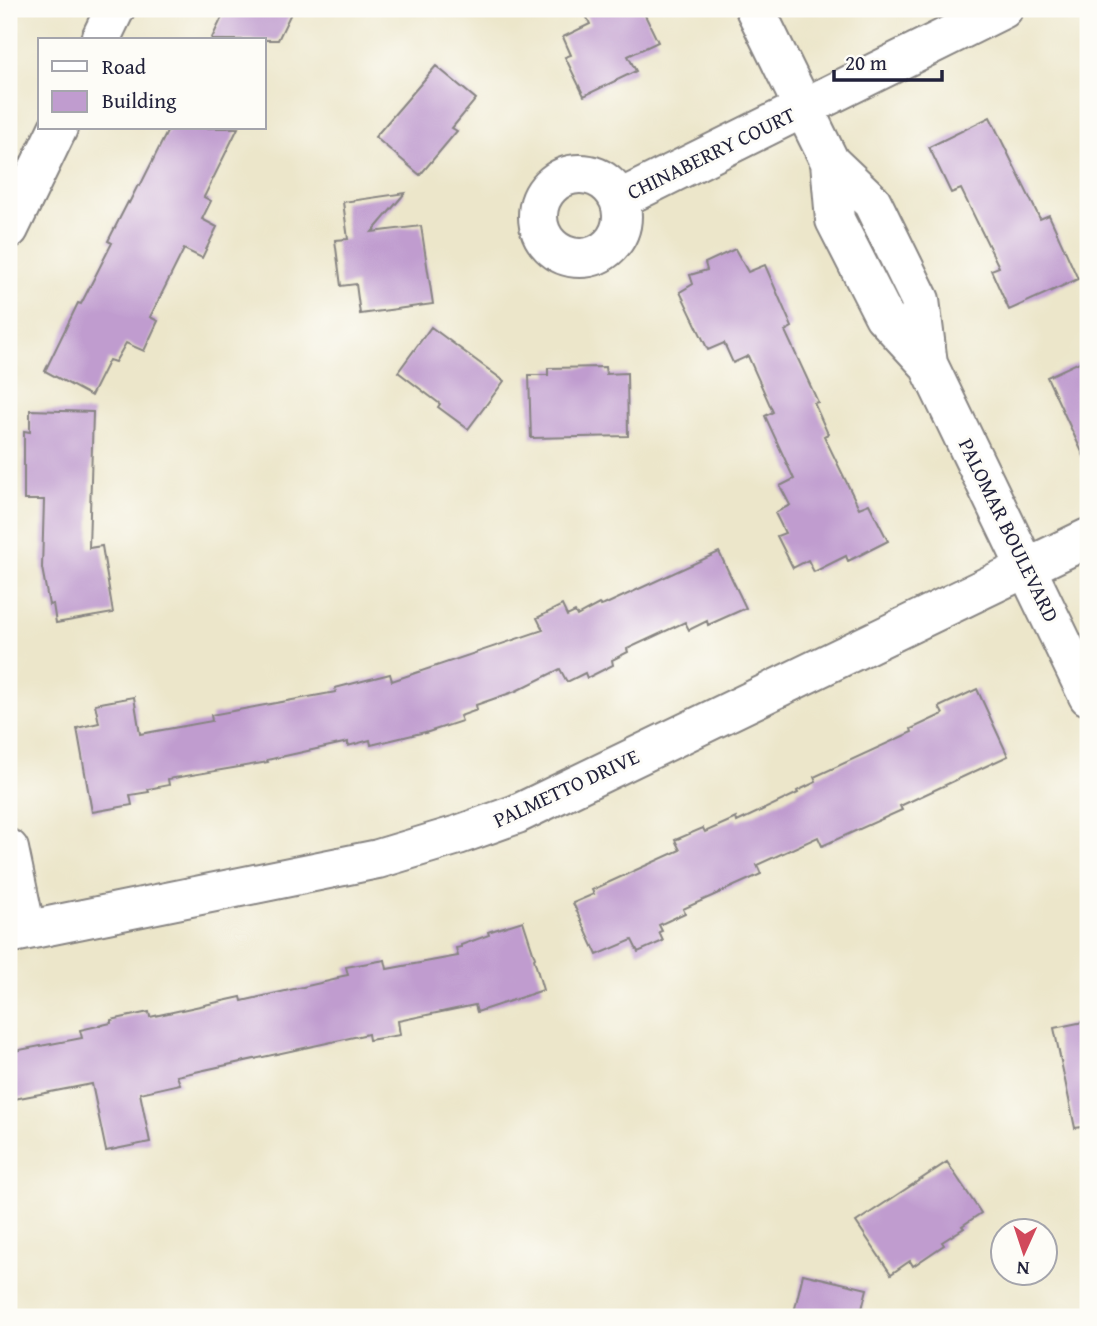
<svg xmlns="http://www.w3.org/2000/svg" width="1097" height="1326" font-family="'Gentium Book Plus',serif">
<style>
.building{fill:#c09ccf}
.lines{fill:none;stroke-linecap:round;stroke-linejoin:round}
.minor-casing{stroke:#878482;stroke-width:42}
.minor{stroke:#fff;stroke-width:38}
.labels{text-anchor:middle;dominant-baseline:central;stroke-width:6;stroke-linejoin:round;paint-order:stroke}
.street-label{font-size:21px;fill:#22223b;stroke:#fdfcf7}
</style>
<rect width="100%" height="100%" fill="#fdfcf7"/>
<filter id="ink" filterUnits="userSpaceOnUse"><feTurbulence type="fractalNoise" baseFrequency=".0143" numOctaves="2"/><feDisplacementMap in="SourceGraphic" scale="14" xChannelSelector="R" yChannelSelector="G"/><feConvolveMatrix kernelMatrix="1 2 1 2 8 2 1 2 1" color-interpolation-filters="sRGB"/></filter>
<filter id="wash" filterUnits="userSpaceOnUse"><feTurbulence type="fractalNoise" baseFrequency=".00686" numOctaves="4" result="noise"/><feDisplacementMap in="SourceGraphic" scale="28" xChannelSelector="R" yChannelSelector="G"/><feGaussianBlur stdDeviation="1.57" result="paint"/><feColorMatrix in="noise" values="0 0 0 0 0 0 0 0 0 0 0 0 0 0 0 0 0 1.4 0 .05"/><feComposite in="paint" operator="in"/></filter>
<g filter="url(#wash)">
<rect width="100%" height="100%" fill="#ece6ca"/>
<g id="blocks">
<!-- building -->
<path class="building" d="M226 9H293L278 40H211Z
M583 9H642L658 42 628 56 636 71 584 96 565 57 571 55 563 37 590 24Z
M436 66 476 99 452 128 457 131 420 175 375 137Z
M990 117 1040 219 1049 215 1078 279 1009 310 991 270 999 267 961 189 951 193 929 147Z
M169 128H238L204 197 211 201 202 219 217 227 202 258 184 249 150 317 158 321 144 351 126 343 115 362 109 360 91 396 45 371 78 303 81 304 112 243 108 241 128 202 129 203 138 185 140 186Z
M405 193 372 232 421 226 433 304 360 314 356 284 341 286 335 240 348 239 343 202Z
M735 249 748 272 765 265 792 327 785 331 818 402 814 403 828 434 824 436 859 508 869 504 888 541 848 561 846 556 814 572 808 560 793 568 777 536 785 533 775 513 790 505 780 486 794 479 765 416 773 412 748 356 733 363 724 343 708 350 680 292 693 284 690 275 707 270 705 263Z
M431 327 504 381 468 429 438 407 440 404 398 372Z
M1088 358V465L1047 377Z
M605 367 606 374 627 373 628 436 531 438 529 375H548V368Z
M30 410 93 412 89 548 102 546 113 613 56 623 53 604 49 605 42 568 44 500H24V431L30 432Z
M719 552 746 608 708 625 707 621 689 630 685 622 627 649 628 652 612 660 613 665 587 678 585 673 567 682 560 669 516 691 476 705 477 710 460 716 462 721 425 733V732L371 745 370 740 348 746V742L267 760 268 762 168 779 169 785 148 789 149 792 130 795 132 805 92 812 77 728 99 723 95 704 134 697 140 734 212 721 211 715 336 692 335 688 390 674 392 681 543 630 537 618 562 605 567 616 575 612 577 616 599 604 601 606 604 605Z
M977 689 1008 756 900 806 902 810 822 846 818 837 757 865 761 874 683 909 685 913 659 925 662 931 659 932 663 941 638 952 632 940 597 955 573 903 594 894 592 890 680 850 675 840 703 828 705 832 736 818 737 822 798 793 797 791 816 782 814 777 912 732 911 729 943 714 939 707Z
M523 921 535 958 534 959 543 990 477 1012 475 1005 398 1021 400 1035 369 1040 368 1034 177 1076 180 1084 140 1093 150 1142 106 1151 92 1084 9 1100V1052L82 1038 80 1030 111 1023V1020L149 1012 150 1017 241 997 242 1001 338 979V977L348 975 346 967 385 960 387 969 458 956 456 948 461 947V945L489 935 488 932Z
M1088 1021V1126L1075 1128 1054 1028Z
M947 1162 981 1213 962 1226 964 1228 942 1242 944 1245 913 1266 910 1261 891 1274 856 1222Z
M803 1274 867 1289 860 1317H793Z"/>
</g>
</g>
<g filter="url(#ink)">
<use href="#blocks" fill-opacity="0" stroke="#878482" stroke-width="2"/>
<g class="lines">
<defs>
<path id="minor" d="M755 9 830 162 835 220 884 316 928 364 1088 696
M100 40 115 9
M830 162 872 202 920 300 928 364
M538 216a42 42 0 1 1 84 0a42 42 0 1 1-84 0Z
M620 199 1003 9
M9 229 58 128
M9 849 26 930
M9 934 378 859 458 835 517 814 1088 538"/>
</defs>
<!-- minor casing -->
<use href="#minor" class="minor-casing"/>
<!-- minor -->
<use href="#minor" class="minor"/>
</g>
</g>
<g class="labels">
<!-- street labels -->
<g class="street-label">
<text transform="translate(711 153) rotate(-26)">CHINABERRY COURT</text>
<text transform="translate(1009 530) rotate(64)">PALOMAR BOULEVARD</text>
<text transform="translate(566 788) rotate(-25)">PALMETTO DRIVE</text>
</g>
</g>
<!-- margin -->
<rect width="1097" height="1326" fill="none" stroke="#fdfcf7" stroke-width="35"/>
<!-- legend -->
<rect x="38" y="38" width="228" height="91" fill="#fdfcf7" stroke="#a5a5ac" stroke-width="2"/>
<rect x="52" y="61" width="35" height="10" fill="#ffffff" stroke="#a5a5ac" stroke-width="2"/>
<text x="102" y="74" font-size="21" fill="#22223b">Road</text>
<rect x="52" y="91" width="35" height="21" fill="#c09ccf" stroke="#a5a5ac" stroke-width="2"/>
<text x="102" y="108" font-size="21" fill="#22223b">Building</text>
<!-- north arrow -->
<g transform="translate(1024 1252) rotate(183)"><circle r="33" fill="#fdfcf7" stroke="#a5a5ac" stroke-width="2"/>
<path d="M0-5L12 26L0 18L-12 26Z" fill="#d1495b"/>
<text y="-10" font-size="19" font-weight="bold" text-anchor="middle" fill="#22223b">N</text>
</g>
<!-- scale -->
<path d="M834 70v10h108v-10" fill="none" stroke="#22223b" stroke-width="3.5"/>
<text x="845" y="70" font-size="21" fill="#22223b" stroke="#fdfcf7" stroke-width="5" paint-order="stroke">20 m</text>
</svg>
